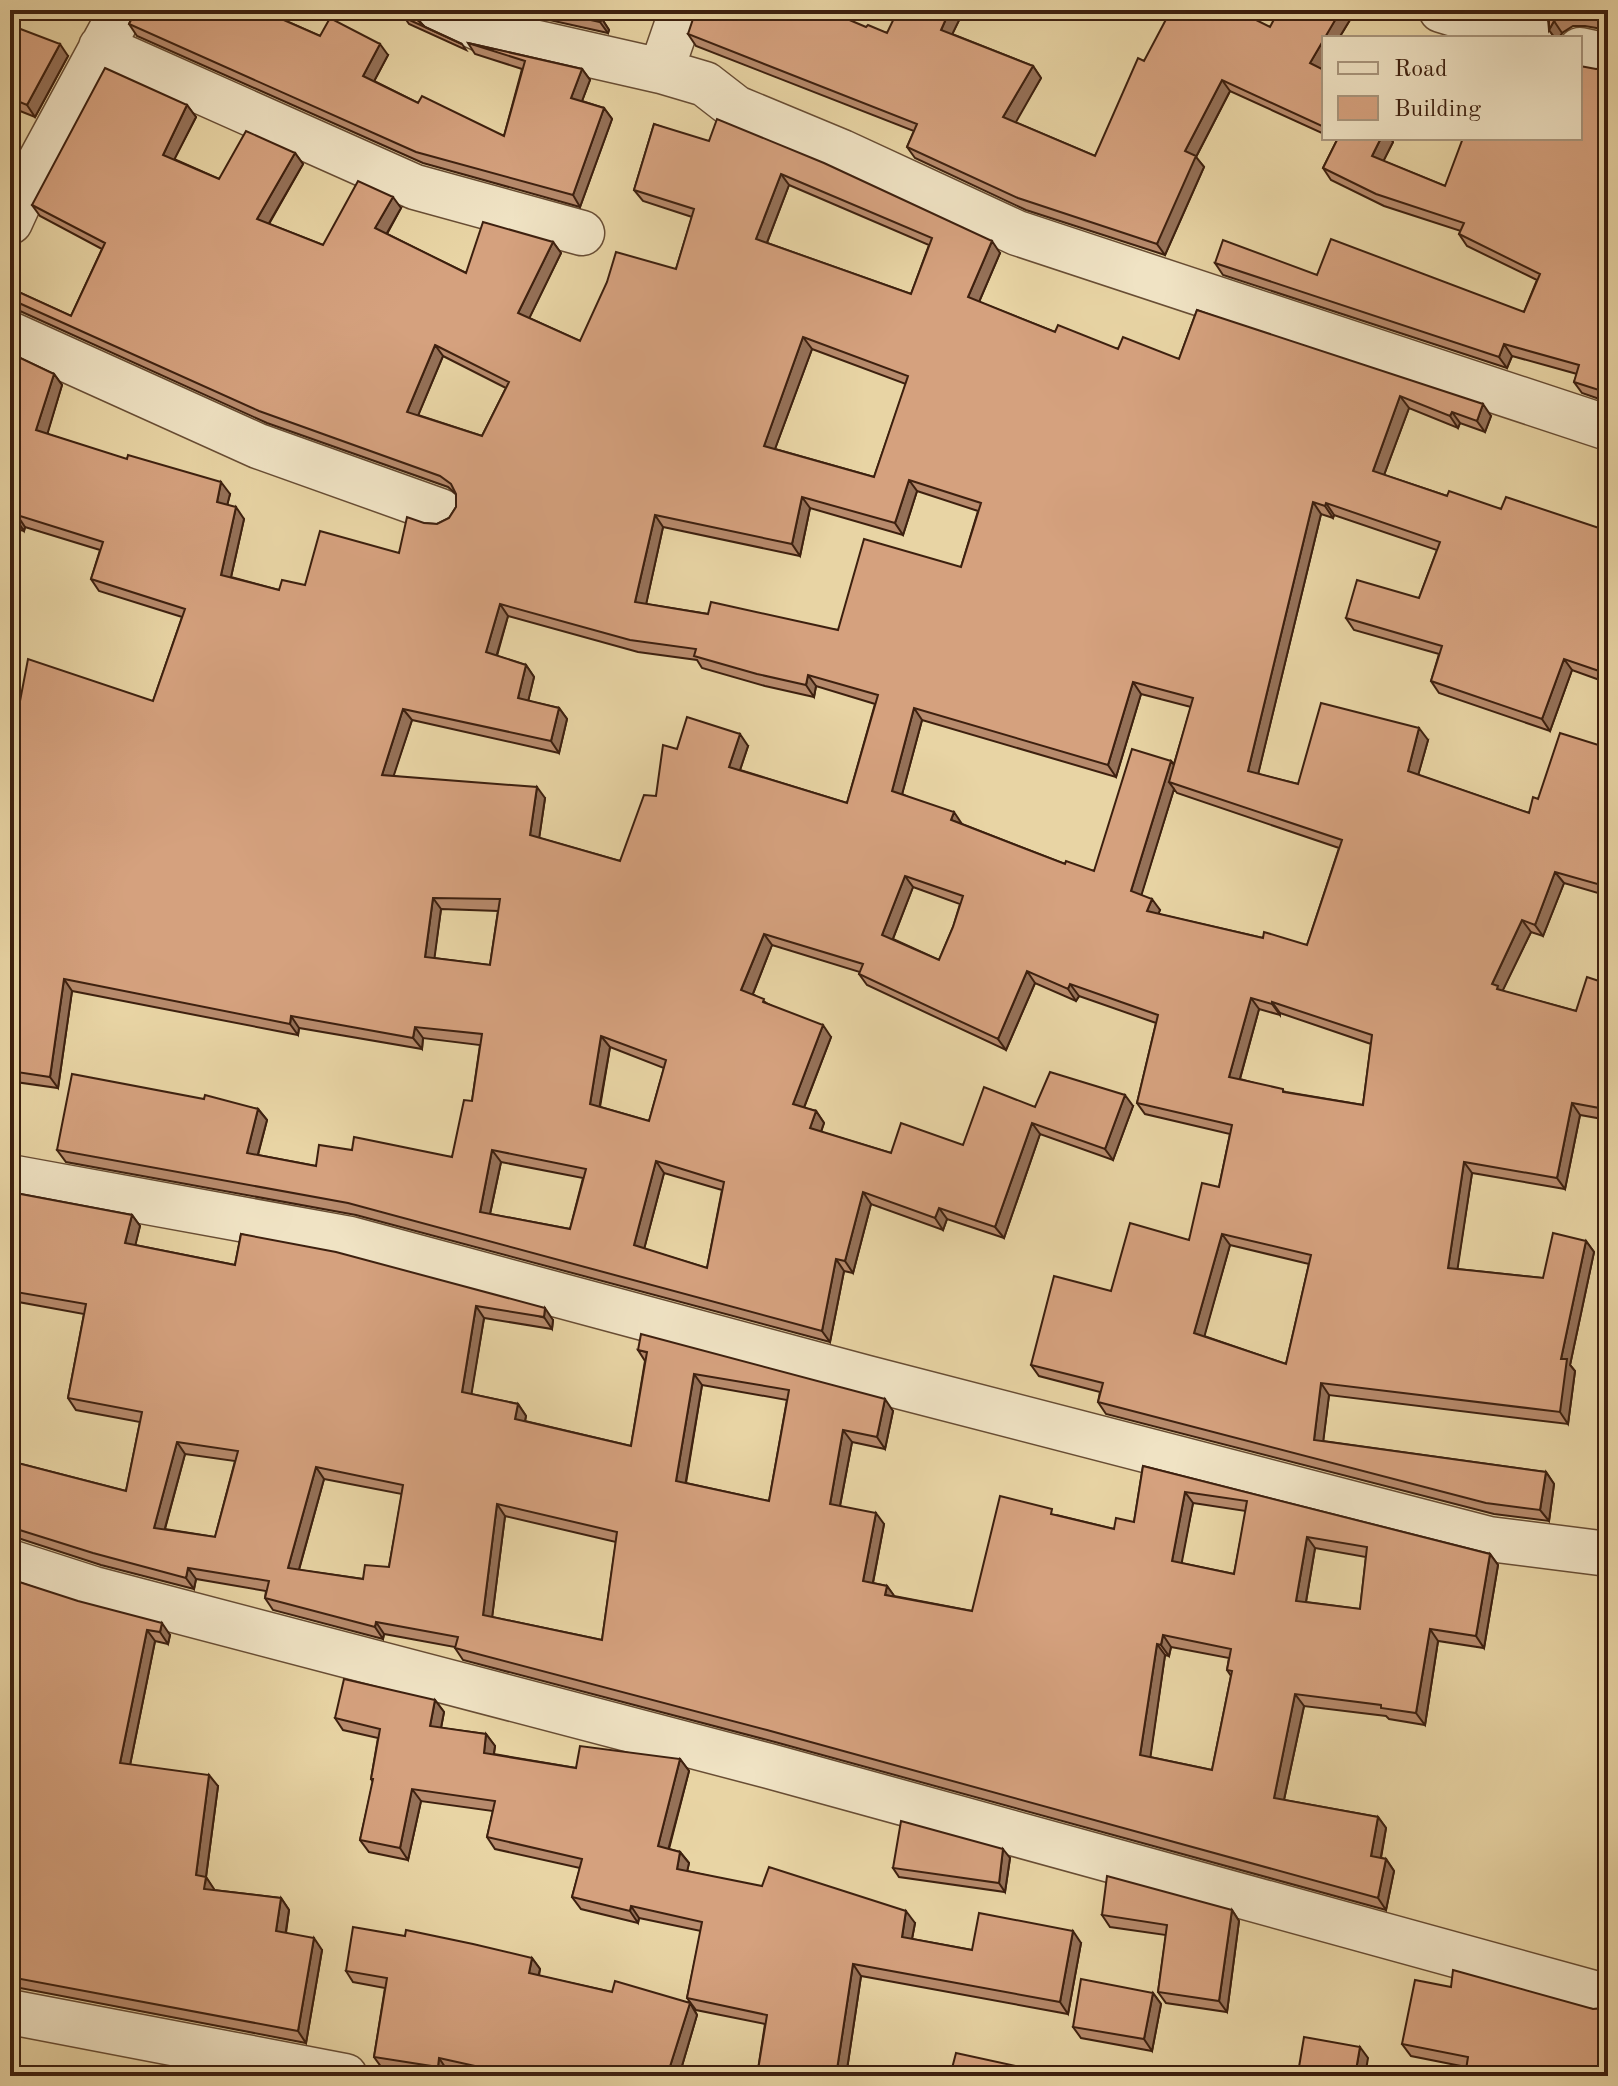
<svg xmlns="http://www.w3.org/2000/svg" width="1618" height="2086" font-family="'Old Standard TT',serif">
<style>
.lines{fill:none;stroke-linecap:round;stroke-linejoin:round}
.street-casing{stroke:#684d34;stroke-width:47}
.street{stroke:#f0e3c4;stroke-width:44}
.wall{fill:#b78a6c;stroke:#3d200f;stroke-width:2;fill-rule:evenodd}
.shaded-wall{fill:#957158;stroke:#3d200f;stroke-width:2}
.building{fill:#d5a17e;stroke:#3d200f;stroke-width:2;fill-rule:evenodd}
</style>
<rect width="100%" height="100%" fill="#e8d4a4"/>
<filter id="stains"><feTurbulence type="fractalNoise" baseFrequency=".0025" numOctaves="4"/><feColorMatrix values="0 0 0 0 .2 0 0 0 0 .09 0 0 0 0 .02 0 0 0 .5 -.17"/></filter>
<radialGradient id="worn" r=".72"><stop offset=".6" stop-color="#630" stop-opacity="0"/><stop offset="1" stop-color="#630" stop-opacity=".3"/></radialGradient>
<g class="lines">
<defs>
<path id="street" d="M440 10 485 31 661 71 705 84 736 108 842 152 1017 233 1608 428
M1441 10 1533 38
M101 47 415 187 582 233
M1580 50 1608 56
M661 71 682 10
M10 222 26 187 122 10
M10 334 258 446 440 511
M10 1177 350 1239 867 1378 1489 1539 1608 1554
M10 1562 94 1589 769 1766 1608 1997
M10 2012 345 2076"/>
</defs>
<!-- street casing -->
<use href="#street" class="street-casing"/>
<!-- street -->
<use href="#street" class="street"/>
</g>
<!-- wall -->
<path class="wall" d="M136 10H270L268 13 320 36 388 55 374 81 418 103 504 136 522 69 475 54 468 43 582 69 590 80 582 101 604 108 612 119 580 207 423 163 137 36 129 24Z
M408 10H416L419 21 425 27 462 44 466 50 409 24 405 18Z
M505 10H583L602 19 609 30 608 33Z
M964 10 952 34 1033 66 1041 78 1015 122 1095 156 1144 61 1270 27 1356 10 1339 38H1324V64L1321 69 1324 70V134L1230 91 1196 157 1204 167 1165 255 1026 210 915 158 907 147 914 131 696 46 688 34 866 27 887 33Z
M1527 10H1608V30L1585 26H1573L1562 33 1559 38H1555L1549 30 1548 19 1540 14Z
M10 25 68 56 35 117 10 107Z
M1608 68V402L1582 393 1574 382 1577 374 1512 356 1507 368 1223 275 1215 263 1317 275 1524 312 1537 280 1467 246 1459 234 1461 231 1384 206 1331 180 1323 168 1337 140 1332 138H1390L1393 142 1383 161 1445 186 1596 69Z
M187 105 196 117 174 159 219 179 295 153 303 164 269 224 323 245 401 208 387 234 466 273 553 242 561 253 529 318 580 341 676 269 692 217 643 201 634 190 654 124 1000 253 979 302 1055 332 1118 349 1179 359 1197 310 1491 416 1485 432 1460 423 1458 428 1409 408 1384 475 1447 496 1501 509 1608 531V683L1572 670 1550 731 1439 693 1431 681 1439 654 1354 630 1346 618 1419 598 1437 550 1334 515 1333 518 1321 514 1258 774 1298 784 1428 740 1418 775 1529 813 1538 799 1608 748V896L1564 883 1543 936 1531 932 1502 991 1576 1011 1608 984V1120L1580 1115 1565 1189 1472 1173 1457 1269 1543 1278 1586 1241 1594 1252 1570 1365 1575 1371 1568 1424 1329 1395 1323 1441 1546 1472 1554 1484 1549 1521 1494 1514 1106 1414 1098 1402 1100 1392 1039 1376 1031 1365 1111 1291 1189 1240 1219 1187 1230 1134 1145 1114 1137 1103 1156 1023 1079 996 1076 1001 1035 983 1006 1050 867 985 859 974 860 972 772 945 753 994 768 1004 831 1037 804 1108 816 1111 824 1123 821 1132 891 1153 963 1145 1035 1107 1133 1106 1113 1160 1040 1134 1004 1238 947 1219 943 1230 871 1204 853 1273 844 1271 830 1342 356 1215 66 1162 57 1150 204 1099 258 1109 267 1120 258 1155 316 1166 352 1150 452 1157 472 1101 480 1045 423 1038 422 1049 299 1028 298 1035 72 991 58 1088 15 1082 14 1091 10 1090V737L13 738 153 701 182 617 99 591 91 579 100 550 25 527 24 531 10 527V353L54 374 62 385 47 434 230 494 227 505 244 519 231 577 279 590 305 585 399 553 424 523 437 524 449 518 456 507V494L448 487 267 423 20 311 10 309V288L71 316 102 249 40 216 32 205ZM789 185 929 245 911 294 767 243ZM812 349 906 384 874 477 775 449ZM443 356 506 388 482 436 418 415ZM917 491 978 511 961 567 838 630 708 614 646 604 663 527 800 556 810 508 903 535ZM508 616 638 652 697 660 702 668 765 686 814 697 816 686 875 704 847 803 740 770 748 746 677 749 656 796 620 861 539 838 545 798 393 776 412 720 559 753 567 719 559 708 528 701 534 677 526 665 497 656ZM1141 694 1191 707 1174 764 1171 761 1094 871 1065 864 962 824 902 794 922 720 1116 777ZM1174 789 1177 793 1339 848 1307 945 1263 938 1158 914 1160 910 1141 895ZM913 887 960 904 953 927 939 960 893 939ZM441 909 498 911 490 965 434 958ZM1259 1009 1280 1015V1013L1371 1044 1363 1105 1286 1092 1240 1079ZM610 1047 664 1068 649 1121 600 1107ZM501 1162 583 1178 570 1229 490 1214ZM664 1173 722 1190 707 1268 644 1249ZM1230 1245 1309 1264 1286 1364 1204 1336Z
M10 1192 132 1215 140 1226 135 1245 235 1265 241 1234 553 1320 552 1329 484 1318 471 1394 518 1404 526 1416 525 1421 631 1446 645 1361 638 1350 893 1411 885 1449 852 1442 840 1506 884 1524 873 1583 887 1586 894 1596 972 1611 1057 1515 1114 1529 1134 1522 1143 1466 1490 1554 1498 1565 1484 1648 1438 1641 1425 1725 1389 1719 1386 1716 1304 1706 1284 1800 1378 1817 1386 1828 1381 1858 1386 1859 1394 1871 1386 1910 775 1742 463 1660 455 1648V1647L384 1634 383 1639 273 1610 265 1598 266 1591 196 1579 194 1589 101 1565 18 1538H10V1461L126 1491 140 1422 76 1410 68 1398 84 1314 18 1302 10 1334ZM702 1385 787 1400 769 1501 686 1483ZM185 1454 235 1461 215 1537 165 1529ZM324 1479 402 1494 389 1567 363 1579 299 1570ZM1193 1503 1246 1511 1234 1574 1181 1563ZM505 1516 616 1542 602 1640 492 1617ZM1315 1548 1366 1557 1360 1609 1306 1602ZM1171 1647 1229 1658 1227 1670 1231 1676 1212 1770 1150 1757 1165 1655 1169 1656Z
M10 1579 170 1635 168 1644 155 1641 130 1765 218 1786 206 1877 214 1890 281 1898 289 1910 286 1933 322 1950 306 2043 15 1987 10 1988Z
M435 1700 444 1712 441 1728 486 1734 495 1746 494 1754 576 1768 680 1759 689 1771 669 1849 680 1852 689 1863 687 1871 915 1923 912 1939 972 1950 1081 1943 1068 2014 861 1976 846 2076H757L765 2024 696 2010 687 1998 701 1931 639 1918 638 1923 581 1909 572 1897 580 1868 495 1849 487 1837 493 1811 421 1801 408 1860 369 1852 360 1840 373 1782 371 1779 378 1738 343 1730 335 1718Z
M1010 1858 1005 1892 899 1877 893 1868Z
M1232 1910 1239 1921 1227 2012 1166 2003 1158 1992 1166 1935 1110 1927 1102 1915Z
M532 1958 540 1969 539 1976 612 1992 690 2003 697 2015 679 2076H476L447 2070 446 2076H433L382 2068 374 2057 385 1988 353 1982 346 1971Z
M1451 1987 1593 2009 1607 2008 1608 2076 1466 2067 1411 2056 1402 2044Z
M1153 1993 1161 2004 1152 2051 1081 2038 1073 2027Z"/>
<!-- shaded-wall -->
<path class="shaded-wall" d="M950 10H964L949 41 941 30Z
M1341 10H1356L1339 38H1324Z
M602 19 609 30 608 33 600 22Z
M1554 21 1562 33 1559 38H1555L1549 30Z
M1324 39V64L1318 75 1310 63Z
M60 44 68 56 35 117 27 105Z
M380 44 388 55 371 87 363 76Z
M1033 66 1041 78 1012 129 1003 117Z
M582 69 590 80 579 109 571 98Z
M1222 80 1230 91 1196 157 1204 167 1165 255 1157 244 1185 151Z
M187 105 196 117 171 166 163 155Z
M604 108 612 119 580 207 573 195Z
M1381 138H1390L1393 142 1380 168 1372 156Z
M295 153 303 164 265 230 257 219Z
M781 174 789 185 764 250 756 239Z
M393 197 401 208 383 240 375 228Z
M992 241 1000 253 976 309 968 297Z
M553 242 561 253 526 325 518 313Z
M803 337 812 349 772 457 764 446Z
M1504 344 1512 356 1507 368 1499 357Z
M435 345 443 356 415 423 407 412Z
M54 374 62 385 45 442 36 430Z
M1400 396 1409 408 1381 483 1373 471Z
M1483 404 1491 416 1485 432 1477 421Z
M1452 412 1460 423 1458 428 1450 416Z
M909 480 917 491 903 535 895 523Z
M221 482 230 494 225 514 217 502Z
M802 497 810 508 800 556 792 544Z
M1313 502 1321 514 1256 783 1248 771Z
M1326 503 1334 515 1333 518 1325 506Z
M236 507 244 519 229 586 221 575Z
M17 515 25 527 24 531 16 519Z
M655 515 663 527 644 614 635 602Z
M500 604 508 616 494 664 486 652Z
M1564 659 1572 670 1550 731 1542 719Z
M526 665 534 677 526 710 518 698Z
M808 675 816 686 814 697 806 685Z
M1133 682 1141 694 1116 777 1108 765Z
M559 708 567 719 559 753 551 741Z
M914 708 922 720 900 802 892 791Z
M403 709 412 720 390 787 382 775Z
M1419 728 1428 740 1416 783 1408 771Z
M740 734 748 746 737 779 729 767Z
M1171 761 1179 772 1169 782 1174 789 1139 903 1131 891Z
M537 787 545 798 538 846 530 835Z
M954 812 962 824 951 820Z
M1555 872 1564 883 1543 936 1535 925Z
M905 876 913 887 890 946 882 935Z
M433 898 441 909 433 969 425 957Z
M1152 899 1160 910 1155 922 1147 911Z
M1522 920 1531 932 1502 992 1506 997 1492 984Z
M764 934 772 945 750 1001 741 990Z
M1027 971 1035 983 1006 1050 998 1039Z
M64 979 72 991 58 1088 50 1077Z
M1070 984 1079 996 1076 1001 1068 989Z
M1251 998 1259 1009 1237 1089 1229 1077Z
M1272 1002 1280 1013V1015L1272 1004Z
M291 1016 299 1028 298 1035 290 1024Z
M823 1025 831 1037 801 1115 793 1104Z
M415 1027 423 1038 422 1049 413 1038Z
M601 1036 610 1047 598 1115 590 1104Z
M10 1075 15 1082 14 1091 10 1086Z
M1125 1095 1133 1106 1113 1160 1105 1149Z
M1572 1103 1580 1115 1565 1189 1557 1178Z
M258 1109 267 1120 255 1165 247 1153Z
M816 1111 824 1123 818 1140 810 1128Z
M1032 1123 1040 1134 1004 1238 995 1227Z
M492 1150 501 1162 488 1223 480 1212Z
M656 1161 664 1173 642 1257 634 1245Z
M1464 1162 1472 1173 1456 1279 1448 1268Z
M863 1192 871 1204 853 1273 845 1261Z
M939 1208 947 1219 943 1230 935 1218Z
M132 1215 140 1226 133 1255 125 1243Z
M1222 1234 1230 1245 1202 1345 1194 1333Z
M1586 1241 1594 1252 1570 1365 1575 1371 1568 1424 1560 1412 1561 1359Z
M836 1259 844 1271 830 1342 822 1331Z
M10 1291 18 1302 10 1334Z
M476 1306 484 1318 470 1403 462 1392Z
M545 1308 553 1320 552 1329 544 1317Z
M694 1374 702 1385 684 1492 676 1481Z
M1321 1383 1329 1395 1322 1451 1314 1440Z
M885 1399 893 1411 885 1449 877 1437Z
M518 1404 526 1416 523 1430 515 1419Z
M843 1430 852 1442 838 1516 830 1504Z
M177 1442 185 1454 162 1539 154 1528Z
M316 1467 324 1479 296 1580 288 1568Z
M1546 1472 1554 1484 1549 1521 1540 1510Z
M1185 1492 1193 1503 1180 1572 1172 1561Z
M497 1504 505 1516 491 1626 483 1615Z
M876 1513 884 1524 871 1592 863 1581Z
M1307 1537 1315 1548 1304 1613 1296 1601Z
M1490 1554 1498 1565 1484 1648 1476 1636Z
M188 1568 196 1579 194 1589 186 1578Z
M887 1586 895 1597 885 1595Z
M376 1622 384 1634 383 1639 375 1627Z
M162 1623 170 1635 168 1644 160 1632Z
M1430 1629 1438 1641 1425 1725 1416 1713Z
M147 1630 155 1641 128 1775 120 1763Z
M1163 1635 1171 1647 1169 1656 1161 1645Z
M1157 1644 1165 1655 1149 1767 1140 1755Z
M1295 1694 1304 1706 1282 1809 1274 1798Z
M435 1700 444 1712 439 1738 430 1726Z
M486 1734 495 1746 492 1765 484 1753Z
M680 1759 689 1771 666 1858 658 1846Z
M209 1775 218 1786 205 1884 206 1877 214 1889 212 1901 196 1875Z
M412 1789 421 1801 408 1860 400 1848Z
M1378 1817 1386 1828 1379 1867 1371 1856Z
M1003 1849 1010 1858 1005 1892 999 1883Z
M680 1852 689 1863 685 1881 677 1869Z
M1386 1859 1394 1871 1386 1910 1378 1898Z
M281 1898 289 1910 284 1943 276 1931Z
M631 1906 639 1918 638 1923 630 1911Z
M1232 1910 1239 1921 1227 2012 1219 2001Z
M906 1911 915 1923 910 1949 902 1937Z
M1073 1931 1081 1943 1068 2014 1060 2002Z
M314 1938 322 1950 306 2043 298 2031Z
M532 1958 540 1969 536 1985 529 1973Z
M853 1964 861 1976 846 2076H836Z
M1153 1993 1161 2004 1152 2051 1144 2039Z
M690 2003 697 2015 679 2076H667Z
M1607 2008 1608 2009V2061L1601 2051Z
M1360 2047 1368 2058 1365 2076H1355Z
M439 2058 447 2070 446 2076H444L438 2067Z"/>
<!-- building -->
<path class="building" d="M136 10H261L320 36 330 18 380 44 363 76 418 103 422 96 504 136 525 61 468 43 582 69 571 98 604 108 573 195 416 152 129 24Z
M408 10H413L415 18 425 27 462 44 405 18Z
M547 10H583L602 19 600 22Z
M696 10H826L866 27 868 25 887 33 898 10H950L941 30 1033 66 1003 117 1095 156 1138 58 1144 61 1171 10H1236L1270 27 1279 10H1341L1310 63 1324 70V127L1222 80 1185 151 1196 156 1157 244 1018 198 907 147 917 124 688 34Z
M1543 10H1608V21L1577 14 1565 15 1554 21 1549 30V20Z
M10 25 60 44 27 105 10 98Z
M1580 66 1596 69 1608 68V393L1574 382 1579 365 1504 344 1499 357 1215 263 1223 240 1317 275 1331 239 1524 312 1540 274 1459 234 1464 223 1376 194 1323 168 1338 138H1381L1372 156 1445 186 1463 138H1580Z
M105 68 187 105 163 155 219 179 246 131 295 153 257 219 323 245 358 181 393 197 375 228 466 273 483 222 553 242 518 313 580 341 607 282 616 252 676 269 694 209 634 190 654 124 709 141 717 119 824 163 992 241 968 297 1055 332 1058 325 1118 349 1123 337 1179 359 1197 310 1483 404 1477 421 1452 412 1450 416 1400 396 1373 471 1447 496 1449 491 1501 509 1506 497 1608 531V674L1564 659 1542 719 1431 681 1442 646 1346 618 1357 580 1419 598 1440 542 1326 503 1325 506 1313 502 1248 771 1298 784 1321 703 1419 728 1408 771 1529 813 1533 797 1538 799 1560 733 1608 748V887L1555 872 1535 925 1522 920 1492 984 1498 986 1497 989 1576 1011 1587 977 1608 984V1094L1605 1109 1572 1103 1557 1178 1464 1162 1448 1268 1543 1278 1553 1233 1586 1241 1561 1359H1567L1560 1412 1321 1383 1314 1440 1546 1472 1540 1510 1486 1503 1098 1402 1103 1383 1031 1365 1054 1276 1111 1291 1130 1223 1189 1240 1202 1183 1219 1187 1232 1125 1137 1103 1158 1015 1070 984 1068 989 1027 971 998 1039 859 974 863 964 764 934 741 990 764 999 763 1002 823 1025 793 1104 816 1111 810 1128 891 1153 901 1123 963 1145 984 1087 1035 1107 1050 1072 1125 1095 1105 1149 1032 1123 995 1227 939 1208 935 1218 863 1192 845 1261 836 1259 822 1331 348 1203 57 1150 72 1074 204 1099 205 1095 258 1109 247 1153 316 1166 319 1145 352 1150 354 1137 452 1157 464 1100 472 1101 482 1034 415 1027 413 1038 291 1016 290 1024 64 979 50 1077 10 1071V737L13 738 28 659 153 701 185 609 91 579 103 542 17 515 16 519 10 518V353L54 374 36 430 127 459 128 455 221 482 217 502 236 507 221 575 279 590 282 580 305 585 320 531 399 553 407 517 424 523 437 524 449 518 456 507V494L451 484 440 476 259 411 10 299V288L71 316 105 243 32 205ZM781 174 932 238 911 294 756 239ZM803 337 908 376 874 477 764 446ZM435 345 509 382 482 436 407 412ZM909 480 981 503 961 567 864 539 838 630 711 602 708 614 635 602 655 515 792 544 802 497 895 523ZM500 604 630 640 696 649 694 656 757 674 806 685 808 675 878 695 847 803 729 767 740 734 687 717 677 749 663 745 656 796 644 795 620 861 530 835 537 787 382 775 403 709 551 741 559 708 518 698 526 665 486 652ZM1133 682 1193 698 1169 782 1342 840 1307 945 1264 932 1263 938 1147 911 1152 899 1131 891 1171 761 1132 749 1094 871 1066 861 1065 864 951 820 954 812 892 791 914 708 1108 765ZM905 876 963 896 953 927 939 960 882 935ZM433 898 500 899 490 965 425 957ZM1251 998 1272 1004V1002L1372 1035 1363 1105 1283 1092V1089L1229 1077ZM601 1036 666 1060 649 1121 590 1104ZM492 1150 586 1169 570 1229 480 1212ZM656 1161 724 1182 707 1268 634 1245ZM1222 1234 1311 1255 1286 1364 1194 1333Z
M10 1192 132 1215 125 1243 235 1265 241 1234 336 1252 545 1308 544 1317 476 1306 462 1392 518 1404 515 1419 631 1446 647 1352 638 1350 641 1334 885 1399 877 1437 843 1430 830 1504 876 1513 863 1581 887 1586 885 1595 972 1611 1000 1496 1052 1509 1051 1514 1114 1529 1116 1518 1134 1522 1143 1466 1490 1554 1476 1636 1430 1629 1416 1713 1381 1708V1705L1295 1694 1274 1798 1378 1817 1371 1856 1386 1859 1378 1898 767 1730 455 1648 458 1637 376 1622 375 1627 265 1598 269 1581 188 1568 186 1578 93 1553 10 1527V1461L126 1491 142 1412 68 1398 86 1304 10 1291ZM694 1374 789 1390 769 1501 676 1481ZM177 1442 238 1451 215 1537 154 1528ZM316 1467 403 1485 389 1567 365 1565 363 1579 288 1568ZM1185 1492 1247 1501 1234 1574 1172 1561ZM497 1504 617 1532 602 1640 483 1615ZM1307 1537 1367 1547 1360 1609 1296 1601ZM1163 1635 1231 1649 1227 1670 1232 1671 1212 1770 1140 1755 1157 1644 1161 1645Z
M10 1579 78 1601 162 1623 160 1632 147 1630 120 1763 209 1775 196 1875 206 1877 204 1889 281 1898 276 1931 314 1938 298 2031 10 1977Z
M344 1679 435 1700 430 1726 486 1734 484 1753 576 1768 580 1746 680 1759 658 1846 680 1852 677 1869 762 1886 769 1867 906 1911 902 1937 972 1950 979 1913 1073 1931 1060 2002 853 1964 836 2076H757L767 2015 687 1998 702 1922 631 1906 630 1911 572 1897 582 1859 487 1837 495 1801 412 1789 400 1848 360 1840 373 1779H371L380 1729 335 1718Z
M901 1821 1003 1849 999 1883 893 1868Z
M1107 1876 1232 1910 1219 2001 1158 1992 1167 1925 1102 1915Z
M353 1927 405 1936 406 1930 473 1944 532 1958 529 1973 612 1992 615 1981 690 2003 667 2076H520L439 2058 438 2067 374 2057 387 1978 346 1971Z
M1453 1970 1593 2009 1607 2008 1601 2051 1608 2053V2076H1465L1468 2057 1402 2044 1415 1980 1451 1987Z
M1081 1979 1153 1993 1144 2039 1073 2027Z
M1304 2037 1360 2047 1355 2076H1317L1298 2073Z
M956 2053 1029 2069 1027 2076H950Z
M904 2072 920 2076H903Z"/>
<!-- margin -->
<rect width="1618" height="2086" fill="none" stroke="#e8d4a4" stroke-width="40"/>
<rect x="12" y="12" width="1594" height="2062" fill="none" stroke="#3d200f" stroke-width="4"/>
<rect x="20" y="20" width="1578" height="2046" fill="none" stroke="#3d200f" stroke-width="2"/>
<!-- legend -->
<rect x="1322" y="36" width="260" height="104" fill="#f0e3c4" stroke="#a8957c" stroke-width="2"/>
<rect x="1338" y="62" width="40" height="12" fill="#f0e3c4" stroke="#a8957c" stroke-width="2"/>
<text x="1394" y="76" font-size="24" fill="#3d200f">Road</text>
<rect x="1338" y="96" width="40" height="24" fill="#d5a17e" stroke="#a8957c" stroke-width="2"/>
<text x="1394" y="116" font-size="24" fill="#3d200f">Building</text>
<rect width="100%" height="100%" filter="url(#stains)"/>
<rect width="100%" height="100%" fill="url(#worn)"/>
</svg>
